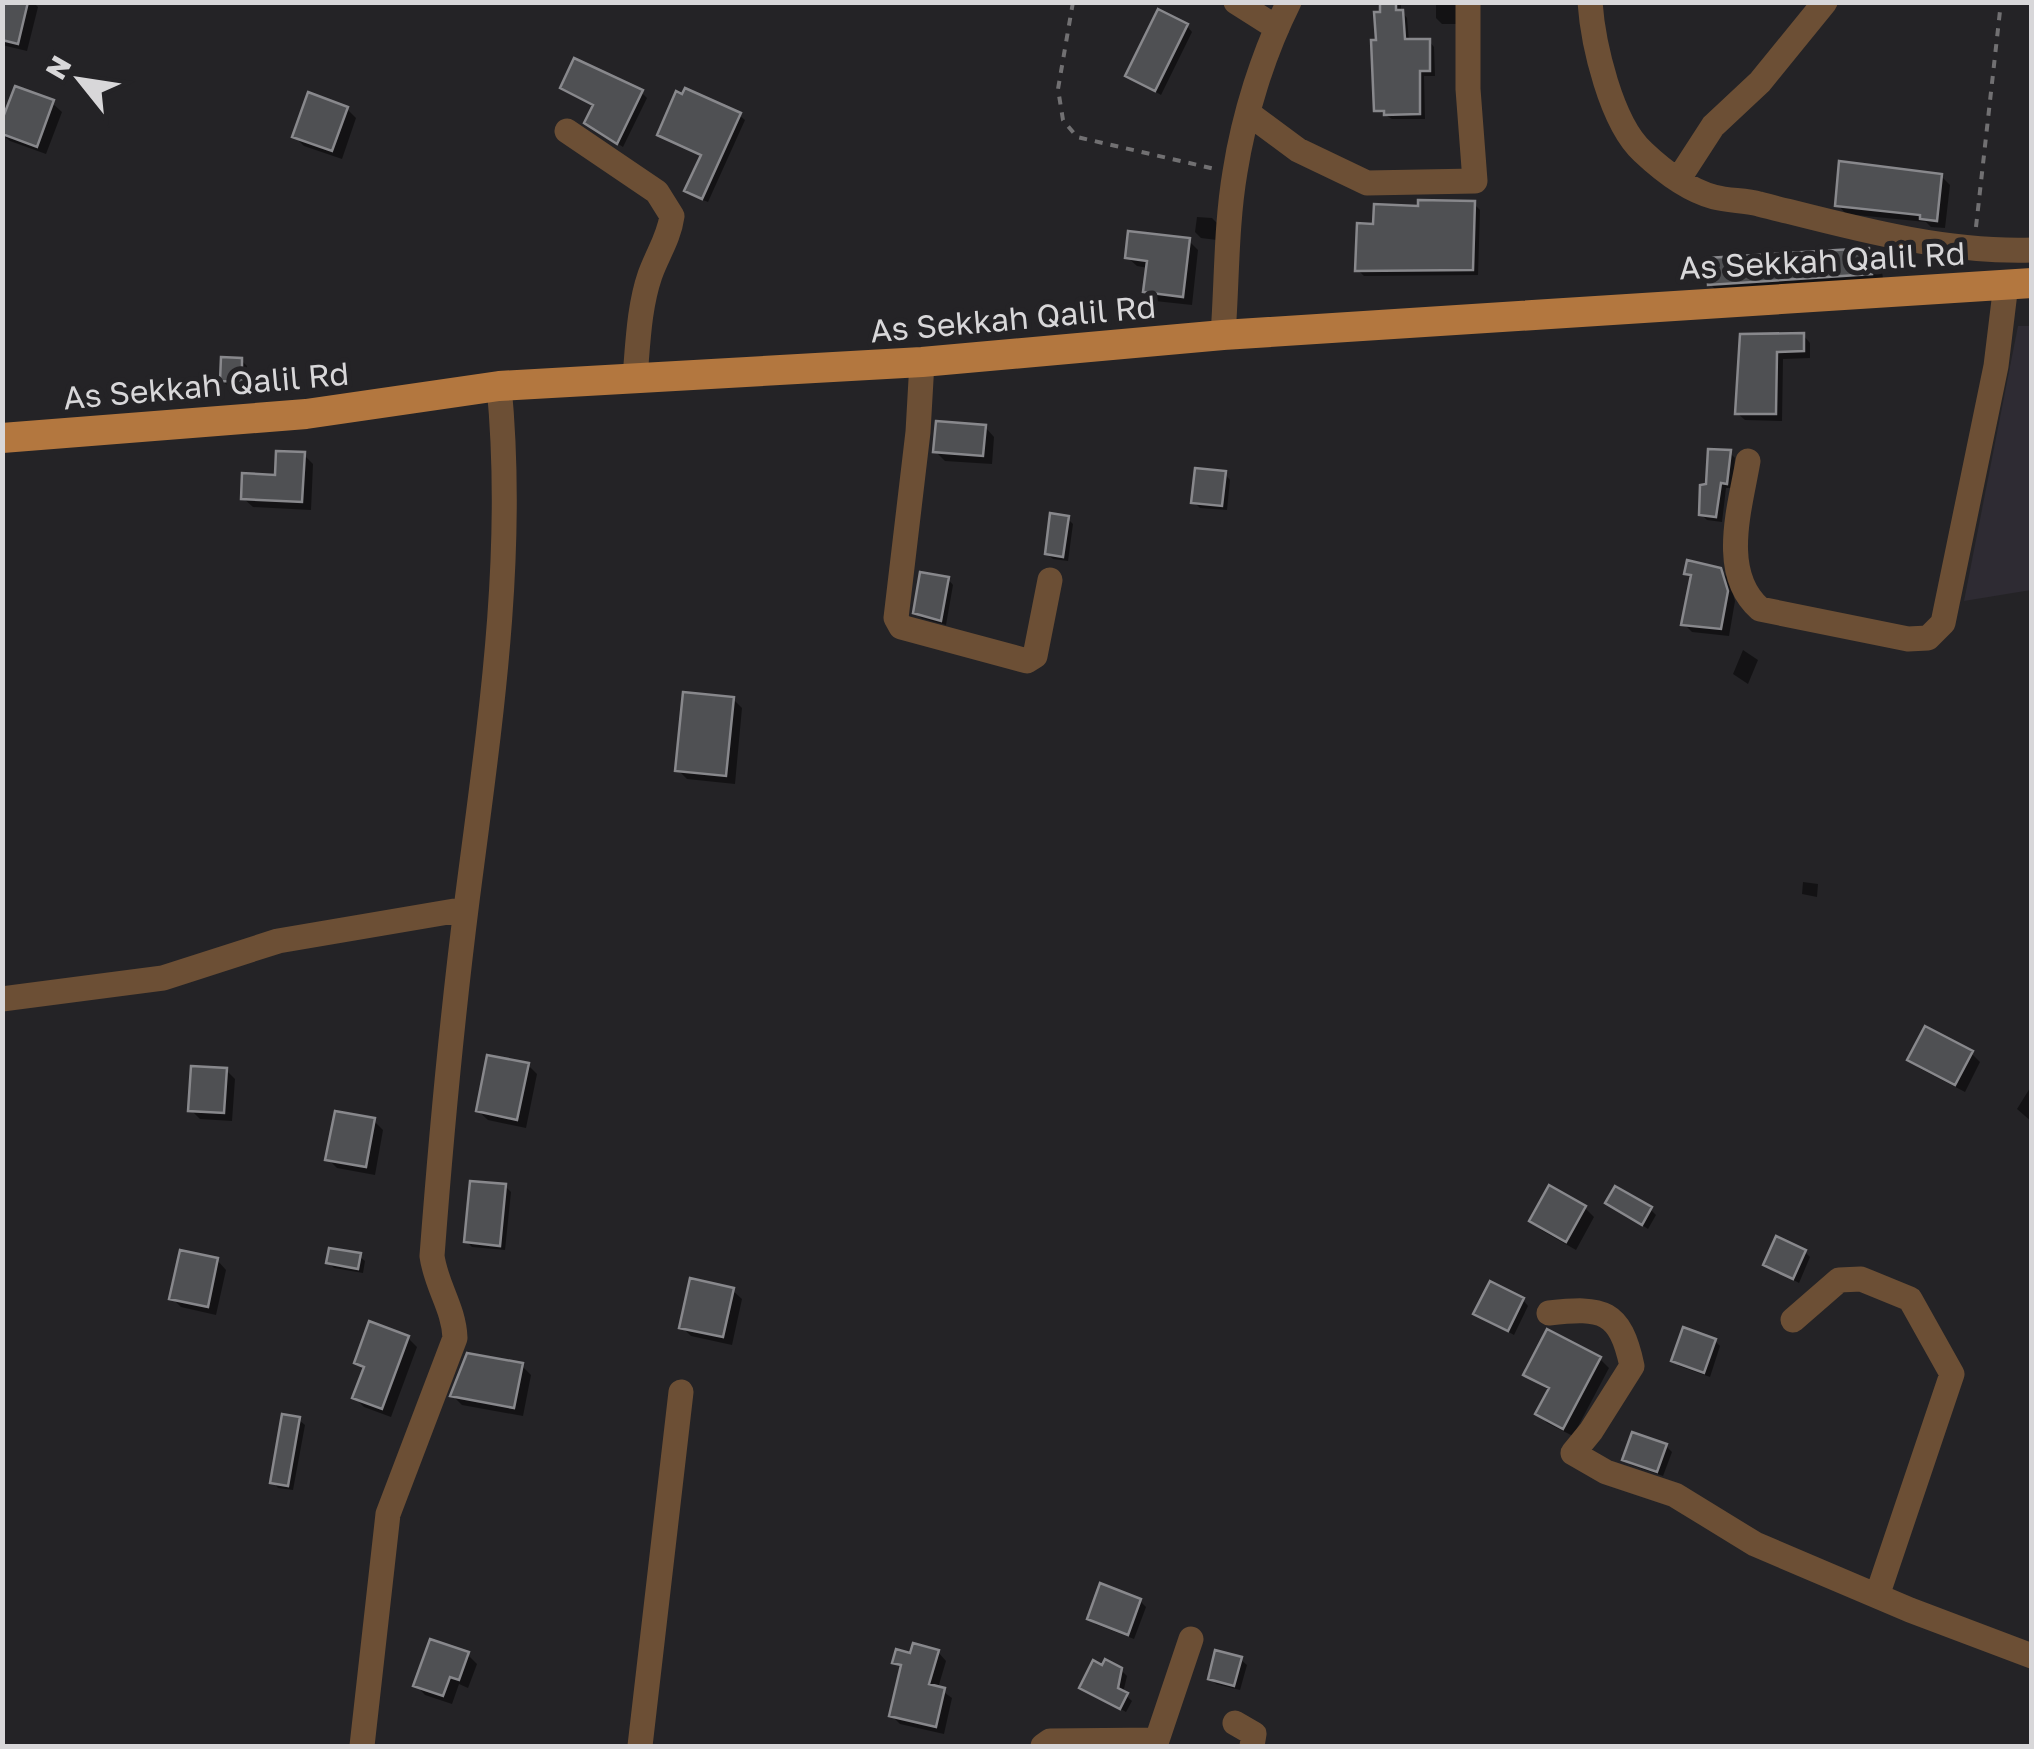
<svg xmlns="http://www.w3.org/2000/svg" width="2034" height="1749" font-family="'Golos Text',sans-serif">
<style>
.built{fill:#2e2b33}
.shadow{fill:#0007}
.building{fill:#4f5053;stroke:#88888c;stroke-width:2.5}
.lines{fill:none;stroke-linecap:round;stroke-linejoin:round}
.path{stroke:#717072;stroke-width:4;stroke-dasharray:8 8;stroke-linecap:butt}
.minor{stroke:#6c4f35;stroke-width:25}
.major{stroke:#b3773f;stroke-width:30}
.labels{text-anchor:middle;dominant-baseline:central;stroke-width:10;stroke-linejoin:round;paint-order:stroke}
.street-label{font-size:32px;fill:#d8d7d9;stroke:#242326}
</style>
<rect width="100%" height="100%" fill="#242326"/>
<!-- built -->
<path class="built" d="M2018 326H2031V590L1964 601Z"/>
<!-- shadow -->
<path class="shadow" d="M2 2H33L38 7 27 51 2 45Z
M1383 2H1401V11L1407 18 1409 41H1429L1434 47 1435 76H1424L1425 119H1392L1377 110Z
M1436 2H1459L1456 24H1442L1436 18Z
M1187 26 1192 32 1161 95 1128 75Z
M563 88 641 92 647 98 623 147 593 128 595 106Z
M52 103 62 112 46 154 10 141 2 134Z
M347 109 356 118 342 159 304 146 295 137Z
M739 115 745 120 708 202 693 196 687 190 702 157 660 135Z
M1941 176 1950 185 1945 228 1931 227 1926 222 1846 214 1838 205Z
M1474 204 1480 210 1478 275 1364 276 1358 270 1375 227 1420 209Z
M1197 217 1212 218 1218 224 1217 240 1201 238 1195 232Z
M1188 240 1198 250 1192 305 1155 301 1146 291 1148 268 1137 266 1127 257Z
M1868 251 1881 264 1884 286 1723 297 1710 284Z
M1803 335 1810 343V358L1783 359 1782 421 1745 420 1737 413 1743 337Z
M241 360 247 366 246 386H228L222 380Z
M985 427 994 437 992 464 945 461 936 452Z
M1730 453 1735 458 1732 488H1726L1722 522 1707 520 1701 514 1709 487Z
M304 455 313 464 311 510 253 507 243 498Z
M1225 474 1230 480 1227 510 1200 508 1194 502Z
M1067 518 1073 524 1068 561 1053 559 1047 554Z
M1720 570 1729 579 1735 601 1729 636 1692 632 1684 624 1692 579 1687 573Z
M948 579 953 585 946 625 921 618 916 613Z
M1743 650 1758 660 1748 684 1733 674Z
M733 699 742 708 735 784 687 779 678 770Z
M1803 882 1818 884 1817 897 1802 894Z
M1971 1053 1980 1062 1965 1092 1919 1068 1910 1059Z
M528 1065 537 1074 526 1128 488 1120 478 1111Z
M226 1070 235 1079 232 1121 200 1119 191 1110Z
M2030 1088 2032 1089V1122L2017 1109Z
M374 1121 383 1130 375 1175 337 1168 328 1159Z
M505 1186 511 1192 505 1250 472 1247 466 1241Z
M1608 1203 1650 1209 1656 1215 1648 1229Z
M1585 1208 1594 1217 1576 1250 1541 1230 1532 1221Z
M1805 1252 1810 1257 1799 1283 1766 1265Z
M359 1256 365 1261 363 1273 334 1268 328 1262Z
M217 1260 226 1270 216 1315 181 1307 172 1298Z
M732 1290 742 1299 732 1345 691 1336 682 1327Z
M1523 1300 1528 1306 1514 1335 1476 1314Z
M1548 1332 1600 1359 1609 1368 1573 1436 1547 1423 1538 1413 1550 1391 1526 1374Z
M408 1338 417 1347 391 1417 364 1407 355 1398 365 1371 357 1363Z
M1715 1341 1720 1346 1710 1377 1679 1366 1674 1361Z
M522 1366 531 1375 523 1416 462 1405 453 1396Z
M299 1420 305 1425 293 1490 278 1488 273 1482Z
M1666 1446 1672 1452 1663 1476 1631 1465 1625 1460Z
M1140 1601 1146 1607 1134 1639 1095 1624 1090 1618Z
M938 1652 946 1661 938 1688 952 1698 944 1734 900 1724 892 1716 902 1670 895 1662Z
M467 1654 477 1664 468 1688 459 1684 452 1704 425 1695 416 1685Z
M1241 1660 1247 1665 1240 1690 1216 1684 1211 1678Z
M1121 1670 1127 1676 1123 1693 1132 1701 1126 1712 1082 1688Z"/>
<!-- building -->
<path class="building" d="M2 2H28L18 44 2 40Z
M1380 2H1396V10H1403L1405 39H1430V71H1420V114L1384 115V111H1374L1371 40H1376L1374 12H1380Z
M1158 9 1188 24 1155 91 1125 76Z
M574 58 643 90 617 144 584 123 593 105 560 88Z
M15 86 54 100 37 147 2 134V120Z
M685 88 741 113 702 199 684 191 701 155 657 135 676 91 682 94Z
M308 92 348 107 332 151 292 137Z
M1839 161 1942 174 1937 221 1920 219V215L1835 206Z
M1418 200 1475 201 1473 270 1355 271 1357 223 1373 224 1374 204 1418 206Z
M1128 231 1190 238 1183 297 1143 292 1147 261 1125 258Z
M1869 248 1872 274 1708 285 1707 258Z
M1804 333V351L1777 352 1776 414H1735L1740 334Z
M221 357 242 358V382L220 381Z
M936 421 986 425 983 456 933 452Z
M1708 449 1731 450 1727 484 1721 483 1716 517 1699 515 1700 485 1706 484Z
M276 451 305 452 302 502 241 499 242 473 275 475Z
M1195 468 1226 471 1222 506 1191 503Z
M1050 513 1069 516 1063 557 1045 554Z
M1687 560 1721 568 1728 591 1721 629 1681 625 1691 575 1684 574Z
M920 572 949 577 941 621 913 613Z
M683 692 734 697 726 776 675 771Z
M1925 1026 1973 1051 1955 1085 1907 1060Z
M487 1055 529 1063 517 1120 476 1111Z
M191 1066 227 1068 224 1113 188 1111Z
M335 1111 375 1118 366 1167 325 1160Z
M470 1181 506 1184 500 1246 464 1242Z
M1549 1185 1586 1206 1566 1242 1529 1221Z
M1615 1186 1652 1207 1642 1225 1605 1203Z
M1776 1236 1806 1250 1793 1279 1763 1265Z
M329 1248 361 1253 358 1269 326 1263Z
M180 1250 218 1258 208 1307 169 1299Z
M690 1278 734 1288 723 1337 679 1328Z
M1490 1281 1524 1298 1508 1331 1473 1314Z
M369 1321 409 1336 382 1409 352 1398 364 1367 354 1363Z
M1683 1327 1716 1339 1704 1373 1671 1361Z
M1547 1329 1601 1357 1563 1429 1535 1414 1549 1388 1523 1375Z
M467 1353 523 1363 514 1408 450 1396Z
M282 1414 300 1417 288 1486 270 1483Z
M1632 1432 1667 1444 1657 1472 1622 1460Z
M1100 1583 1141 1599 1128 1635 1087 1619Z
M430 1639 469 1652 459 1680 450 1677 443 1696 413 1686Z
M913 1643 939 1650 929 1684 945 1688 936 1727 889 1716 901 1665 892 1663 896 1649 910 1653Z
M1215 1650 1242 1657 1234 1686 1208 1679Z
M1105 1659 1122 1668 1118 1688 1128 1693 1120 1709 1079 1688 1093 1660 1102 1665Z"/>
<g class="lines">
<!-- path -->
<path class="path" d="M1073 2 1058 89 1063 120 1077 137 1215 169
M1976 227 2001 2"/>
<!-- minor -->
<path class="minor" d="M1236 2 1277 28
M1590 2C1593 44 1611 123 1643 152 1662 170 1688 190 1714 197 1729 201 1745 200 1759 204 1847 226 1940 253 2032 250
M1248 113 1298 150 1367 183 1475 181 1468 89V2
M567 131 657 192 672 216C669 238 657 255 650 275 639 307 638 343 635 377
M1678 180 1713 126 1760 82 1825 2
M1223 335C1227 281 1226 225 1235 172 1244 115 1263 54 1289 2
M922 362 918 432 896 618 901 627 1027 661 1035 656 1050 580
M1748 461C1740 508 1719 573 1760 609L1908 639 1928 638 1943 623 1996 366 2006 284
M2 999 163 978 278 941 466 909
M1549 1313C1603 1307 1620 1310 1632 1366L1591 1431 1573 1453 1606 1472 1675 1495 1755 1544 1910 1610 2032 1656
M1793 1320 1839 1280 1861 1279 1910 1299 1952 1374 1877 1596
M1235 1723 1254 1734 1252 1746
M362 1746 388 1514 455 1338C454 1308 436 1286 432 1256 441 1137 452 1019 467 901 489 730 516 559 499 386
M640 1746 681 1392
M1043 1746 1050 1741 1157 1740 1191 1639"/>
<!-- major -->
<path class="major" d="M2 438 306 414 499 386 922 362 1223 335 2032 283"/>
</g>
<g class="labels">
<!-- street labels -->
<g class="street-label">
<text transform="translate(1822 260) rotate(-3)">As Sekkah Qalil Rd</text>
<text transform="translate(1013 318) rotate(-5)">As Sekkah Qalil Rd</text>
<text transform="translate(206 385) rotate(-5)">As Sekkah Qalil Rd</text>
</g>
</g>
<!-- border -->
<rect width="2034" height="1749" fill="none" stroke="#d8d7d9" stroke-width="10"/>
<!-- north arrow -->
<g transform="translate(80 80) rotate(300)" stroke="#242326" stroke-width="8" paint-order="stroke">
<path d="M0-8L18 38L0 25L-18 38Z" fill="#d8d7d9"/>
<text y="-15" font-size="28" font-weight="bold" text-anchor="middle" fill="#d8d7d9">N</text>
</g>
</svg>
